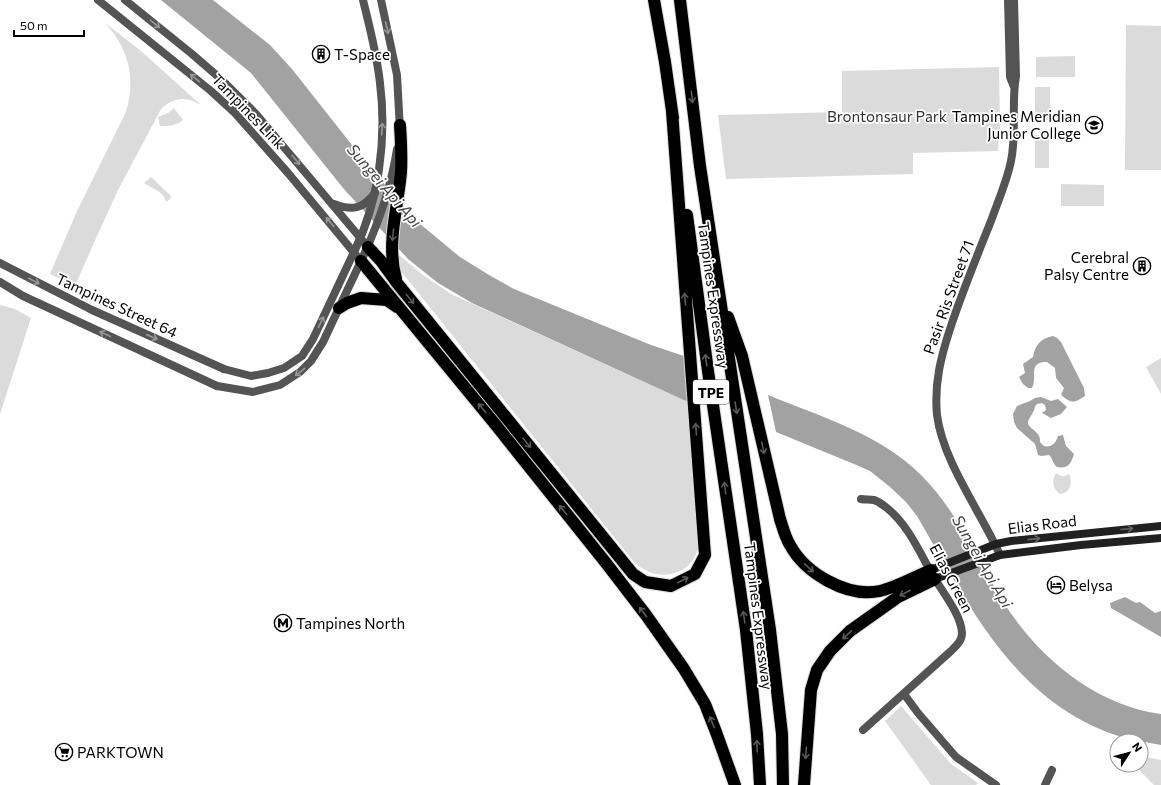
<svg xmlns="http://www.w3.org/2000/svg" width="1161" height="785" font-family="Commissioner,sans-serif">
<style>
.green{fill:#dbdbdb}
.water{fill:#a2a2a2}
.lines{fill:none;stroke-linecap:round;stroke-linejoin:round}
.motorway-casing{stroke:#dbdbdb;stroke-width:14}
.minor{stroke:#545454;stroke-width:8}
.tertiary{stroke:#545454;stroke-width:8}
.secondary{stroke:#212121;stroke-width:8}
.motorway{stroke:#000;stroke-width:12}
.oneway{stroke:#989898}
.oneway2{stroke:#595959}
.oneway3{stroke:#646464}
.labels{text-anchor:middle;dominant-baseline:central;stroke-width:3.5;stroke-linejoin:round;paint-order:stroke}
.shield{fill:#fff;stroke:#4c4c4c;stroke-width:1}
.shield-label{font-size:14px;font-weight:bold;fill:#000}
.poi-label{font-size:15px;fill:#000;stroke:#fff;text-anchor:start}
.street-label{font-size:15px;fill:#000;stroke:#fff}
.park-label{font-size:15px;fill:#323232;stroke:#fff}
.water-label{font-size:16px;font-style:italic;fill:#434343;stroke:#fff}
</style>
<rect width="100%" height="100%" fill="#fff"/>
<!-- green -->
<path class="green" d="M105 23 141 51 201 105C186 96 174 97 161 109L118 190 93 245 75 286 50 274 77 211 126 112C136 78 129 49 105 23Z
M1126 25 1161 26V170H1125Z
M1075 56V77H1036V57Z
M999 67 1000 128 998 151 913 153V174L726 179 718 115 842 112V71Z
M1035 87H1050V120H1035Z
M174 108 183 120C176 126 169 126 160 126L158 117 168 113Z
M1035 135H1049V168H1035Z
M151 177 171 196 170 199 166 202C164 191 152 189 144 183Z
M1061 184 1104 185V206H1061Z
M398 254 423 275 451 294 688 402 699 544C694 577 656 584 634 562L400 270Z
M0 305 15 309 31 318 0 414Z
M1161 358V394L1146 367Z
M1056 473C1061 477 1064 477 1069 474 1073 483 1071 492 1060 494 1053 489 1051 481 1056 473Z
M901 706 951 764 978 783 976 785H931L885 721Z
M1141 756 1161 760V785H1154L1134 765H1141Z"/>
<!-- water -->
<path class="water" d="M161 0H213L270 45 292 69 363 159 414 219 460 257 489 275 514 289 651 345 684 356 688 402 472 303 438 283 408 259 343 188 251 73Z
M1053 336 1057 338 1061 342 1084 388 1085 396C1074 403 1072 404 1061 395L1064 388 1056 378 1055 368 1047 362C1027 362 1038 377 1032 388H1028L1023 384 1019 377 1025 373 1023 364 1033 357C1035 345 1041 338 1053 336Z
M768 395C819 416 880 434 920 474 956 509 976 557 1002 600 1037 656 1094 705 1161 714V745C1154 744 1146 742 1141 741 1138 740 1135 741 1132 740 1018 710 971 609 917 516L906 502 890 487 870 471 854 464 776 432Z
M1041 397 1051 401 1058 399 1067 407 1061 414 1051 418 1042 413 1046 410 1045 405 1042 403 1037 404C1034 407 1035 409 1033 412 1031 417 1028 418 1028 424 1032 431 1041 432 1040 442 1046 451 1056 445 1058 436L1063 435 1066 446 1074 454C1071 464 1068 469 1057 467 1052 463 1053 458 1049 455L1041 456 1038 455 1035 444 1017 428 1014 422 1013 414 1017 406 1030 401 1035 398Z
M1125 597 1136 603 1140 602 1155 613 1161 611V637L1111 608 1110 603Z"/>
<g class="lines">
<defs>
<path id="motorway" d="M654 0 665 62 673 118
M680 0 700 166 770 630 782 734 783 785
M687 215 708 371 746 630 757 734 760 785
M368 247 381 261 397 283 633 574 645 582 671 586 695 574 705 555 672 111
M361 261 495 424 606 563 646 615 684 669 705 704 716 732 735 785
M396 279C386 243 398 208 401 172 402 156 401 141 400 125
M339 308 347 303 361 298 387 300 397 307
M728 317 742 356 780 519C783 528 785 537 790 545 805 573 847 598 880 591 897 587 914 577 931 570
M804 785 811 690 817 670 830 651 850 631 898 597 935 579"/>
</defs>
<!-- motorway casing -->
<use href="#motorway" class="motorway-casing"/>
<!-- minor -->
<path class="minor" d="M381 0 397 75 400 130
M1008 0 1010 77 1014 87
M354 252C379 201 387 139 380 83 377 55 370 28 363 0
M361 261C378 225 391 188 397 149
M0 263 92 310 224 369
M0 282 23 296 217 386
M861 499C865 500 870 499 874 500 878 501 883 505 887 508 910 527 920 554 935 579 944 594 961 615 962 633 962 641 956 646 951 651L863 730
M1000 555C981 512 943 462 937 415 934 383 941 356 951 326 963 290 977 256 991 221 998 201 1007 181 1011 161 1017 132 1011 104 1016 76L1014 0
M904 694 918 713 956 757 996 785
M1045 785 1052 770"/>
<!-- tertiary -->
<path class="tertiary" d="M98 0 211 91 235 113 288 173 361 261 323 342 311 361 300 372 280 385 253 392 217 386
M125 0 192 54 222 80 256 114 368 247
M229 92 237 106 235 113
M334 204C352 211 363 209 375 193
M224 369 251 376 268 373 284 368 302 356 313 339 354 252"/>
<!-- secondary -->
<path class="secondary" d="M931 570 996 544 1011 541 1161 526
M935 579 1000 555 1081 545 1161 538"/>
<!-- motorway -->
<use href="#motorway" class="motorway"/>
</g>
<!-- one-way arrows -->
<defs><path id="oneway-shaft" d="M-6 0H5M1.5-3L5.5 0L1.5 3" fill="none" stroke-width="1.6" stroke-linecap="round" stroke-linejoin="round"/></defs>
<g class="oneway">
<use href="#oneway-shaft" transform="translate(155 24) rotate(39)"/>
<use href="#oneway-shaft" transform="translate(387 28) rotate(77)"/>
<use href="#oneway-shaft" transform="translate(195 78) rotate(-141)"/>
<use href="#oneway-shaft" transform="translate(382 129) rotate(-87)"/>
<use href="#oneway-shaft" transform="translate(296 160) rotate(50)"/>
<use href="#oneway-shaft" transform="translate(330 222) rotate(-130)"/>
<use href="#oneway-shaft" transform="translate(34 281) rotate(27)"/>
<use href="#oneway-shaft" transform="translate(321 322) rotate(-65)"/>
<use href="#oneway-shaft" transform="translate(105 334) rotate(-155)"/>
<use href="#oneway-shaft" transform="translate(152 337) rotate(24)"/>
<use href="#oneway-shaft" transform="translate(300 372) rotate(142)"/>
</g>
<g class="oneway2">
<use href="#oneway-shaft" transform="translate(692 97) rotate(83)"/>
<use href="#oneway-shaft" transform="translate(393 235) rotate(96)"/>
<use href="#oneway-shaft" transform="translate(410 299) rotate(51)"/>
<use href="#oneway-shaft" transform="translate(685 299) rotate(-95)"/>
<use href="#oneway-shaft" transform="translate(706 360) rotate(-98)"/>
<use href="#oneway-shaft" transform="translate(482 408) rotate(-129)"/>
<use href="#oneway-shaft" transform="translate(736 408) rotate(81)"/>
<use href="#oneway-shaft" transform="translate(696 429) rotate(-94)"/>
<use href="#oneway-shaft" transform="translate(527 443) rotate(51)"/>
<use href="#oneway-shaft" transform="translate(763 448) rotate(77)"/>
<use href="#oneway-shaft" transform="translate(725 488) rotate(-98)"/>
<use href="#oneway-shaft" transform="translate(563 510) rotate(-129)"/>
<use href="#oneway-shaft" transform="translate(809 568) rotate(43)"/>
<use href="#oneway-shaft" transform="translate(683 580) rotate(-27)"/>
<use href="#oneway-shaft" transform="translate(905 593) rotate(153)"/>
<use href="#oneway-shaft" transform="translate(643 612) rotate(-127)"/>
<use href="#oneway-shaft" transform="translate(744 617) rotate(-98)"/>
<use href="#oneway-shaft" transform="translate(847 635) rotate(137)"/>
<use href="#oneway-shaft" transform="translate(712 722) rotate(-112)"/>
<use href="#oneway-shaft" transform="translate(757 746) rotate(-93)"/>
<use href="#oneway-shaft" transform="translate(806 753) rotate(94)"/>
</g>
<g class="oneway3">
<use href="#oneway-shaft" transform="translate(1127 529) rotate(-5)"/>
<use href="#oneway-shaft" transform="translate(1034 539) rotate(-6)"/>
</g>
<!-- icons -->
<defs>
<symbol id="building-ring" viewBox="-11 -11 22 22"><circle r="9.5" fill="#fff" stroke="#000" stroke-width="1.5"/><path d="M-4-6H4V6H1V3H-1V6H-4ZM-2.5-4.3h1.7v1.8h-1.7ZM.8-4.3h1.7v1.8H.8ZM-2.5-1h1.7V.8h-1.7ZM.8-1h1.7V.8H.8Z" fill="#000"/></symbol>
<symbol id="university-ring" viewBox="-11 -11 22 22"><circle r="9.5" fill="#fff" stroke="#000" stroke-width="1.5"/><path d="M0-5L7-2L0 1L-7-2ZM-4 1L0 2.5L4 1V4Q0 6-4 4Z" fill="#000"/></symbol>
<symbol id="hotel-ring" viewBox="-11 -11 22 22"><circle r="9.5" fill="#fff" stroke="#000" stroke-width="1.5"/><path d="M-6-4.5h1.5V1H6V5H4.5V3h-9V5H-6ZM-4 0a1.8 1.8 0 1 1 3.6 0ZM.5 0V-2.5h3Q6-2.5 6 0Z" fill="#000"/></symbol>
<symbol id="metro-ring" viewBox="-11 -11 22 22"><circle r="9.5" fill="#fff" stroke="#000" stroke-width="1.5"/><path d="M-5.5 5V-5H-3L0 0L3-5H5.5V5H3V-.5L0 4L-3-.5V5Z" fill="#000"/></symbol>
<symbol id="supermarket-ring" viewBox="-11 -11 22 22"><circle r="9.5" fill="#fff" stroke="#000" stroke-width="1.5"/><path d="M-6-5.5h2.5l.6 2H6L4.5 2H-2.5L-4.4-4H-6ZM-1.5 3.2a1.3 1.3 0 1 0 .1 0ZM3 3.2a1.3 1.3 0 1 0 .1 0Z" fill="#000"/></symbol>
</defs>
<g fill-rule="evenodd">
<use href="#building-ring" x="311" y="44" width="20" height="20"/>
<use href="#university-ring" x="1084" y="115" width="20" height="20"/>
<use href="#building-ring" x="1132" y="256" width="20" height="20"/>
<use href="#hotel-ring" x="1046" y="575" width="20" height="20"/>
<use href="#metro-ring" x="273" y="613" width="20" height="20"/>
<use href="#supermarket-ring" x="54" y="742" width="20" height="20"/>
</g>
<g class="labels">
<!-- shield labels -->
<rect class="shield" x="693" y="380" width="36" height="24" rx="3"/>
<g class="shield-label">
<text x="711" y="392">TPE</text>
</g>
<!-- poi labels -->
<g class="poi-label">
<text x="334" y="54">T-Space</text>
<text x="1081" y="116" text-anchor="end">Tampines Meridian<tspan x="1081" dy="17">Junior College</tspan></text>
<text x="1129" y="257" text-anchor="end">Cerebral<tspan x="1129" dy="17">Palsy Centre</tspan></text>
<text x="1069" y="585">Belysa</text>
<text x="296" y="623">Tampines North</text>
<text x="77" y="752">PARKTOWN</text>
</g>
<!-- street labels -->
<g class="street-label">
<text transform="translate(249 111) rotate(46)">Tampines Link</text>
<text transform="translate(714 295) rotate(82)">Tampines Expressway</text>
<text transform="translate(948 297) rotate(-70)">Pasir Ris Street 71</text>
<text transform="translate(117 305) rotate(25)">Tampines Street 64</text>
<text transform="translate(1042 524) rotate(-7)">Elias Road</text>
<text transform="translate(952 578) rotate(62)">Elias Green</text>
<text transform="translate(759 616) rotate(83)">Tampines Expressway</text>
</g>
<!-- park labels -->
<g class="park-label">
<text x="887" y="116">Brontonsaur Park</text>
</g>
<!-- water labels -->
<g class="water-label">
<text transform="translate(385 185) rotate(49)">Sungei Api Api</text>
<text transform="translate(983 561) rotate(60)">Sungei Api Api</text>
</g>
</g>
<!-- north arrow -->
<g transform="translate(1129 753) rotate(54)"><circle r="19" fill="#ffffff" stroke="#999999"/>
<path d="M0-3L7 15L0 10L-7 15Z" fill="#000000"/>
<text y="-6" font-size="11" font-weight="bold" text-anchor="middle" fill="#000000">N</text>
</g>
<!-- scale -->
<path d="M14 30v6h70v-6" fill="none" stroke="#000000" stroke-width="2"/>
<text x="20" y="30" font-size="12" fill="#000000" stroke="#ffffff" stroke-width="3" paint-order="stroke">50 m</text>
</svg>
